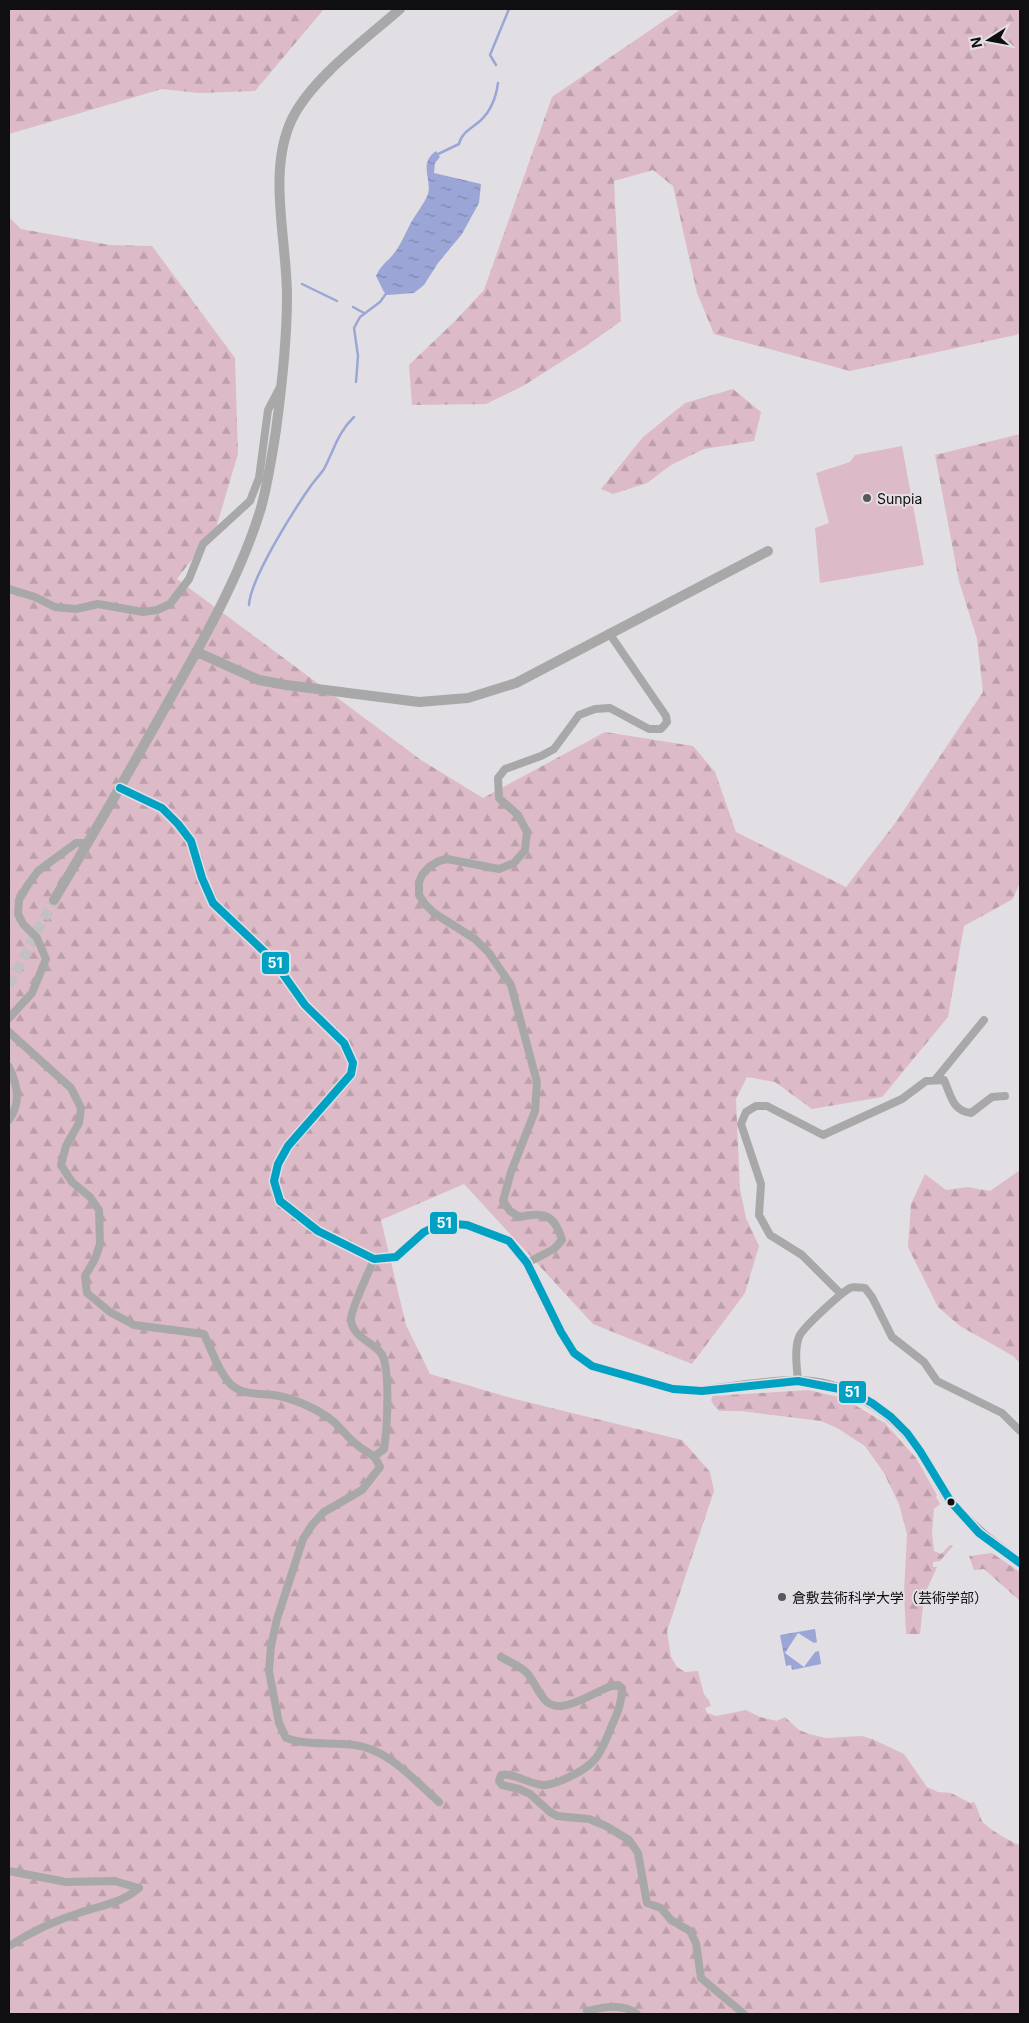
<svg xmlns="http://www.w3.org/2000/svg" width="1029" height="2023" font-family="Inter,'Noto Sans JP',sans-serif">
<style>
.forest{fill:url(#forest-firs)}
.pitch{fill:#ddbac7}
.water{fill:url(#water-ripples)}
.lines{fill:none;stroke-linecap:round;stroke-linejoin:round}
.stream{stroke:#9ba6d7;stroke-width:2.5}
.tertiary-tunnel{stroke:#c2c0c3;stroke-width:10;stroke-dasharray:10 5;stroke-linecap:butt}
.minor{stroke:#a9a8a9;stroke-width:8}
.tertiary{stroke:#a9a8a9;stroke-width:10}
.bus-1-casing{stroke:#e2dee4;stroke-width:11}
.bus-1{stroke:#01a1c4;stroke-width:8}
.poi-dot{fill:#58575a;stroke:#e2dee4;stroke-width:2}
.bus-dot{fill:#0f0e10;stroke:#e2dee4;stroke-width:2}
.labels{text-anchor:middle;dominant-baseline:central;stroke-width:4;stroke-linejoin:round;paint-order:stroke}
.poi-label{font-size:14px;fill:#0f0e10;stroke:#e2dee4;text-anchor:start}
.line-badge{stroke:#e2dee4;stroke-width:2}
.badge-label{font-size:14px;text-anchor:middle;font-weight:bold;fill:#fff}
</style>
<defs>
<pattern id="forest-firs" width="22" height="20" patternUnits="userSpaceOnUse" patternTransform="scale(1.25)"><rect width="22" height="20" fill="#ddbac7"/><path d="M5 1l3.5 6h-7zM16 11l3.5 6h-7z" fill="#bc9faa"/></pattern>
<pattern id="water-ripples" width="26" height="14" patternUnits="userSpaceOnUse" patternTransform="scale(1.25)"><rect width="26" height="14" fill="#9ba6d7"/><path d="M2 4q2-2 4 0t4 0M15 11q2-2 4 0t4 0" fill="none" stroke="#7d86ad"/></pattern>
</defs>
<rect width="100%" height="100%" fill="#e1dfe3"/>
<!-- forest -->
<path class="forest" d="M9 9H324L255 91 199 93 162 89 9 134Z
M681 9H1020V334L850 371 714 334 697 293 673 186 653 170 614 181 621 321 586 346 523 386 486 404 412 405 409 365 454 322 484 290 552 97Z
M9 217 21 229 110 245 152 246 235 358 238 454 216 528 177 579 421 760 483 798 605 732 693 746 715 772 736 832 846 887 896 822 983 692 977 639 959 581 935 455 1020 434V882L1013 899 964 926 948 1017 882 1097 812 1109 775 1082 747 1077 736 1099 740 1189 746 1218 759 1246 745 1293 692 1364 593 1324 464 1184 381 1220 406 1325 430 1374 511 1398 682 1440 710 1472 714 1491 667 1631 671 1657 677 1667 685 1672 698 1671 704 1695 709 1700 711 1706 705 1708 707 1713 716 1716 746 1710 760 1717 777 1721 785 1717 799 1730 809 1734 826 1738 862 1736 872 1739 904 1754 927 1787 938 1792 951 1793 970 1803 974 1802C978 1809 980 1817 982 1821 988 1829 1011 1842 1020 1845V2014H9Z
M733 389 761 412 754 441 704 449 671 465 647 483 613 494 601 489 643 437 685 403Z
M1020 1170V1363L1013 1356 960 1326 938 1307 908 1247 911 1204 925 1174 946 1190 968 1187 990 1191Z
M808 1390 843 1398 885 1423 916 1458 937 1495 936 1497 940 1504 934 1509 932 1533 934 1551 941 1554 950 1545 953 1546 940 1561 933 1562V1567H937L924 1596 920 1634H906L904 1593 907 1534 899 1504 884 1473 865 1446 837 1428 821 1421 741 1411H719L713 1404 711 1400 713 1396Z
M992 1553 1020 1572V1601L984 1569 974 1570 969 1556Z"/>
<!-- pitch -->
<path class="pitch" d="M902 446 924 565 820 583 815 528 829 523 816 473 850 462 855 455Z"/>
<!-- water -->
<path class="water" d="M436 151 440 157 435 163 434 173 481 184 479 203 462 234 438 263 424 285 414 293 388 295 384 292 376 276C380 267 384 264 390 258 400 248 405 233 412 221 417 212 424 204 428 194 432 178 418 164 436 151Z
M815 1629 817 1642 814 1643 798 1633 785 1653 804 1667 815 1652 819 1651 821 1664 792 1670 791 1665 786 1666 780 1635Z"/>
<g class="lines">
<!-- stream -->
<path class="stream" d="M496 65 490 55 509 9
M436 155 459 144C461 133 472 128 480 121 491 111 496 98 498 83
M302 284 337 301
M353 307 364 313
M356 382 358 356 354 328 360 317 380 302 388 291
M249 605C250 579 294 510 310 487 314 481 320 475 324 469 334 450 338 432 354 417"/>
<!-- tertiary-tunnel -->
<path class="tertiary-tunnel" d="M9 985 54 900"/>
<!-- minor -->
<path class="minor" d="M9 589 35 597 55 607 76 609 98 604 143 612 157 610 170 604 189 579 203 544 250 501 259 478 268 410 280 387
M120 788 162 808 178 824 191 841 202 878 213 903 273 960 305 1005 344 1043 353 1063 351 1074 288 1146 278 1164 274 1181 280 1201 318 1231 374 1259 396 1257 424 1232 443 1223 467 1225 509 1241 527 1263 561 1332 574 1353 592 1366 673 1389 702 1391
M9 1018 32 993 46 959 37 938 23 924 18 914 19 900 27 886 38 871 76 843H88
M9 1032 71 1088 81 1108 79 1123 66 1146 61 1165 72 1182 90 1197 99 1210 100 1244 95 1259 85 1276 87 1293 110 1312 134 1325 204 1334C211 1349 221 1378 234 1387 247 1396 264 1393 279 1396 297 1400 320 1410 334 1422 342 1429 348 1438 356 1444 368 1455 372 1450 380 1467L362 1490 324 1512 312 1525 303 1539 277 1619 271 1646 269 1671 279 1723 286 1738C308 1746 330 1742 354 1745 387 1748 415 1781 439 1802
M9 1067C18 1086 21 1103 9 1120
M935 1080 984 1020
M374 1259C370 1270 350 1310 351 1320 352 1336 372 1342 381 1353 391 1367 387 1431 384 1449L375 1456
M527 1263 554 1249 562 1240C555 1215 544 1211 520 1217L510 1211 503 1201 511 1172 535 1111 537 1082 511 985 489 953 475 939 434 913 425 904 419 895V882L422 875 429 867 439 861 447 859 499 869 514 863 525 850 527 832 518 815 499 798 498 778 505 769 541 756 554 749 579 715 595 709 610 708 649 729H661L667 722 666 716 609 633
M841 1294 802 1255 770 1235 759 1215 761 1184 741 1124 746 1112 756 1106H767L823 1135 902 1099 926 1081 944 1080C951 1095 952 1111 971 1113L992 1097 1005 1096
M798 1381C797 1368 794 1350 799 1337 802 1328 841 1293 850 1288 854 1286 860 1288 865 1288L872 1297 892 1337 924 1362 937 1381 1002 1413 1020 1431
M501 1657C509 1662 521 1666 527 1673 538 1685 541 1708 562 1706 579 1704 596 1691 612 1686L618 1685 622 1688C622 1702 618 1712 612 1725 601 1753 597 1765 567 1778 561 1781 553 1784 545 1785 531 1786 515 1772 501 1775L499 1781 502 1785 519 1789 530 1794 550 1812 557 1816 589 1819 606 1826 629 1840 638 1853 647 1903 661 1908 671 1920 690 1931 696 1943 701 1978 744 2014
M9 1871 66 1882 114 1881 139 1888
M9 1946C31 1932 54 1921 79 1913 102 1905 120 1904 139 1888
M587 2011C604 2007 622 2003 637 2014"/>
<!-- tertiary -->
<path class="tertiary" d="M197 652 259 680 286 685 419 702 468 698 516 683 768 551
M54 900C94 833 133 765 171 697 205 637 241 574 261 508 268 482 272 456 276 430 282 385 287 341 287 296 287 240 267 171 292 119 312 78 366 39 400 9
M702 1391C733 1387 765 1381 796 1381 846 1381 892 1410 920 1451 931 1468 940 1487 952 1503 972 1527 995 1544 1020 1563"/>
<defs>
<path id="bus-1" d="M120 788 162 808 178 824 191 841 202 878 213 903 273 960 305 1005 344 1043 353 1063 351 1074 288 1146 278 1164 274 1181 280 1201 318 1231 374 1259 396 1257 424 1232 443 1223 467 1225 509 1241 527 1263 561 1332 574 1353 592 1366 673 1389 702 1391 798 1381 850 1391 872 1403 891 1417 907 1433 920 1451 951 1502 979 1533 1020 1563"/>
</defs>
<!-- bus-1 casing -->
<use href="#bus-1" class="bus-1-casing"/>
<!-- bus-1 -->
<use href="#bus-1" class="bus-1"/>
</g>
<!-- markers -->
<g class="poi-dot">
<circle cx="867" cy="498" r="5"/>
<circle cx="782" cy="1597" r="5"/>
</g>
<circle class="bus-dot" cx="951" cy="1502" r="4.5"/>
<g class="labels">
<!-- poi labels -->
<g class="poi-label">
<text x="877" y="498">Sunpia</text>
<text x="792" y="1597">倉敷芸術科学大学（芸術学部）</text>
</g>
</g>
<g class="line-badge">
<rect x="261" y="951" width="29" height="24" rx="5" fill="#01a1c4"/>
<rect x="429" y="1211" width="29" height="24" rx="5" fill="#01a1c4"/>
<rect x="838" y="1380" width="29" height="24" rx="5" fill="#01a1c4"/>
</g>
<g class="badge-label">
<text x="275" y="968">51</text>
<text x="444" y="1228">51</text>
<text x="852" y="1397">51</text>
</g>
<!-- border -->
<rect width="1029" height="2023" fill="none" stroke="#0f0e10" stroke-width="20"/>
<!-- north arrow -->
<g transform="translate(989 40) rotate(259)" stroke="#e2dee4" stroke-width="4" paint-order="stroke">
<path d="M0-4L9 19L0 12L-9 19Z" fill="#0f0e10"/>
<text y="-8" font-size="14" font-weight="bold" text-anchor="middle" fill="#0f0e10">N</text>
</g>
</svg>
